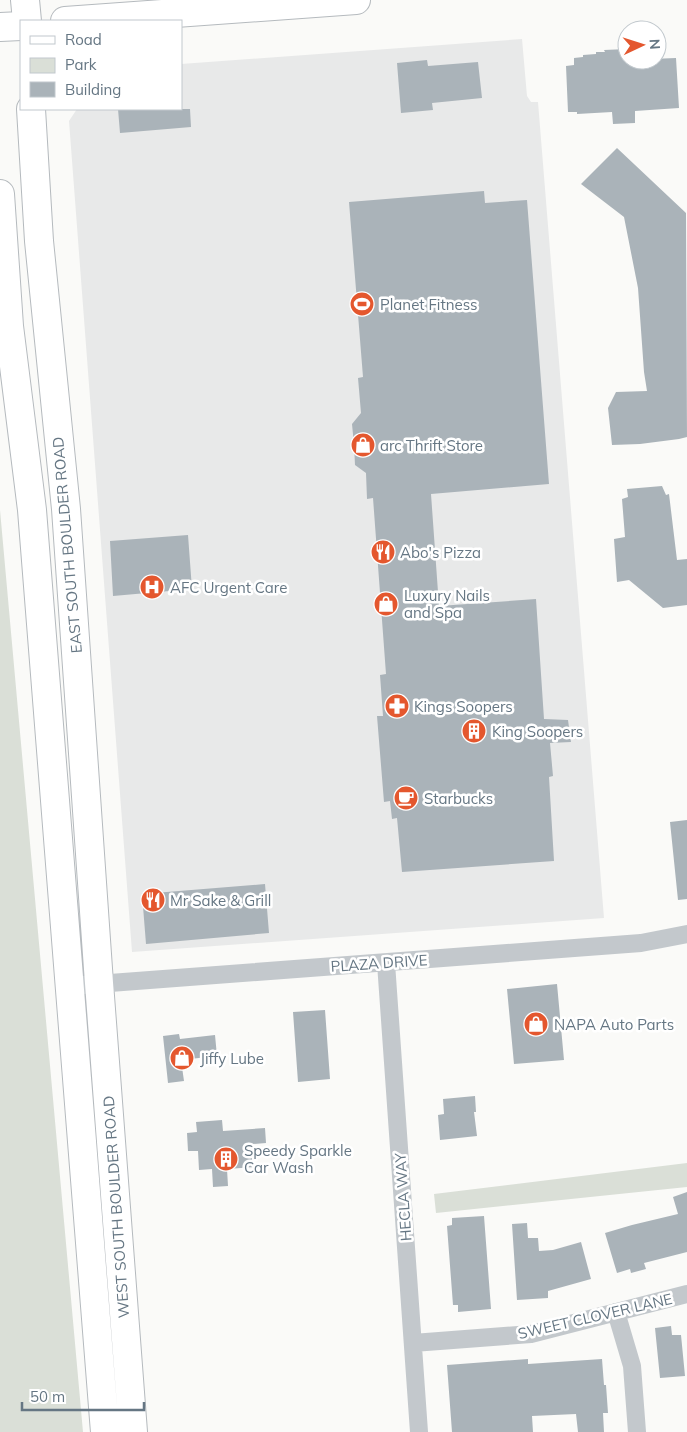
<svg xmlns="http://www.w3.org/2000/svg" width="687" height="1432" font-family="Mulish,sans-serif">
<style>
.built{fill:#e8e9e9}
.green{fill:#dadfd7}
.building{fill:#aab3b9}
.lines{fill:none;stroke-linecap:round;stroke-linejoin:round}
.primary-casing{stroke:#b5babe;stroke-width:30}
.minor{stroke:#c3c8cc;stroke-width:18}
.primary{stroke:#fff;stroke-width:28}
.labels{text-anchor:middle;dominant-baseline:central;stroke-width:5;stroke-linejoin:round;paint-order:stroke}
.poi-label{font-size:15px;fill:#657683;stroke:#fff;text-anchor:start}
.street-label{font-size:15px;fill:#657683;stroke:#fff}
</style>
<rect width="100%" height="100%" fill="#fafaf8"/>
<!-- built -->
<path class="built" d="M522 39 527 96 531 102H538L604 918 132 952 69 121 77 109H181V64Z"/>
<!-- green -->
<path class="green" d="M0 510 83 1432H0Z
M687 1163V1187L436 1213 434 1194Z"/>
<!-- building -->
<path class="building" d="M627 49V60L676 58 679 108 635 111V123L613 124 612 112 577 114V112H568L566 66 574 65V58L583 57V55L596 54V52H605L604 50Z
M427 60 428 66 478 62 482 98 432 103 433 110 401 113 397 63Z
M118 109H190L191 127 120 133Z
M617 148 686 213 687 437 679 439 640 444 612 445 608 408 616 392 647 391 644 372 638 288 624 217 581 184Z
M484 191 485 203 527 200 549 484 431 494 439 606 536 599 544 719 568 720 571 742 550 743 553 776 549 777 554 861 402 872 397 818 392 819 390 801 384 802 377 716H383L380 675 386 674 373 498 367 499 366 473 355 465 354 445 352 424 361 413 358 378 363 377 349 202Z
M662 486 666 495 669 494 677 560 687 559V605L663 608 629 580 617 582 614 539 625 537 622 499 628 497 627 489Z
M188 535 192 589 113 596 110 541Z
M687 820V899L678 900 670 822Z
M265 884 269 933 146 944 142 894Z
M557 984 564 1060 514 1064 507 989Z
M325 1010 330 1079 298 1082 293 1012Z
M179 1034 180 1039 215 1035 217 1056 181 1060 184 1081 168 1083 163 1036Z
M475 1096 476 1112H474L477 1136 440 1140 438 1115 444 1114 443 1099Z
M222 1120 223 1131 265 1128 266 1143 253 1144 255 1167 227 1169 228 1186 213 1187 212 1169 199 1170 198 1151H188L187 1133 197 1132 196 1122Z
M687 1192V1252L644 1263 646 1269 631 1273 630 1269 617 1273 605 1233 632 1225 678 1214 673 1197Z
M484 1216 491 1309 458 1312V1305H453L447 1226 452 1225V1218Z
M527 1223 528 1238H538L539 1251 553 1250 581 1242 591 1279 548 1291V1298L517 1300 512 1224Z
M671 1326 672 1335H681L685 1376 660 1378 655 1328Z
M528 1359V1364L602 1359 604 1385H606L608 1413H603L604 1432H578L576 1414 532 1416 533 1432H452L447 1365Z"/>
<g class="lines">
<defs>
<path id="primary" d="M25 0 27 21
M65 21 356 0
M0 27 21 26
M31 109 39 241 66 509 99 983 133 1432
M0 194 9 326 32 510 105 1432"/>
</defs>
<!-- primary casing -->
<use href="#primary" class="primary-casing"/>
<!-- minor -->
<path class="minor" d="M386 963 419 1432
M70 986 641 943 687 934
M616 1312 632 1366 637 1432
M413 1343 531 1334 687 1294"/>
<!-- primary -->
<use href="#primary" class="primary"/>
</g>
<!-- icons -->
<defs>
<symbol id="stadium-disc" viewBox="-11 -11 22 22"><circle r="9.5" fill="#e4572e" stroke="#fff"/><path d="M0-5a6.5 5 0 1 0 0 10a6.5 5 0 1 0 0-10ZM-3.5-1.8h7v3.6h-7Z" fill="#fff"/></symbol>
<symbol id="shop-disc" viewBox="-11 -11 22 22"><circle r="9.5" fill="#e4572e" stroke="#fff"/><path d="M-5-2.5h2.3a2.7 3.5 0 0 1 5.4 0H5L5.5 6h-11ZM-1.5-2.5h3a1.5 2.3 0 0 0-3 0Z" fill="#fff"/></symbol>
<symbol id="restaurant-disc" viewBox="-11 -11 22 22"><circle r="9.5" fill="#e4572e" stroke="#fff"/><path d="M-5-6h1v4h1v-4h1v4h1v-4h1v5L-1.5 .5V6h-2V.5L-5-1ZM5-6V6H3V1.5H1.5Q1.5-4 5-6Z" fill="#fff"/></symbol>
<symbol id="hospital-disc" viewBox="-11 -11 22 22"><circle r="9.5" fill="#e4572e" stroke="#fff"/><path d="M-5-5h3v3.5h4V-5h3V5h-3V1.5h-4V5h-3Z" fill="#fff"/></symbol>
<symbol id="pharmacy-disc" viewBox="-11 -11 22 22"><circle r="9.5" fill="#e4572e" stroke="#fff"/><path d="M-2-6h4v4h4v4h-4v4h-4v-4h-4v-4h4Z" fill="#fff"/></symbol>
<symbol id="building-disc" viewBox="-11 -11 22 22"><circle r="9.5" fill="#e4572e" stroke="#fff"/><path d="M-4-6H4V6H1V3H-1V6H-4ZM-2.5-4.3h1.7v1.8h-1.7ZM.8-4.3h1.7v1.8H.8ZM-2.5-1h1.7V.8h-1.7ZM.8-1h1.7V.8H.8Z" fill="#fff"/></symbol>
<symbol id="cafe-disc" viewBox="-11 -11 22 22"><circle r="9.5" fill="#e4572e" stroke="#fff"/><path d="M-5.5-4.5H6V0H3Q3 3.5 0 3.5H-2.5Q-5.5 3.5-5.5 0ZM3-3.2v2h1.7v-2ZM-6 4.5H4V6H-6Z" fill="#fff"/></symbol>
</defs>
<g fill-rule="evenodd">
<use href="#stadium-disc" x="348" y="290" width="28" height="28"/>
<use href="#shop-disc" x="349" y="431" width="28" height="28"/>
<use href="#restaurant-disc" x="369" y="538" width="28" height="28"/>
<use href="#hospital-disc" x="138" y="573" width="28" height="28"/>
<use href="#shop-disc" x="372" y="590" width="28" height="28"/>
<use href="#pharmacy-disc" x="383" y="692" width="28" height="28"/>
<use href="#building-disc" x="460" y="717" width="28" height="28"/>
<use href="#cafe-disc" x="392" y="784" width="28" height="28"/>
<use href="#restaurant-disc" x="139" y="886" width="28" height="28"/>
<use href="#shop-disc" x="522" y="1010" width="28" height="28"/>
<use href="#shop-disc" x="168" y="1044" width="28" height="28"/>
<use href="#building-disc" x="212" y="1145" width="28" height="28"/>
</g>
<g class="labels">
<!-- poi labels -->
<g class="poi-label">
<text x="380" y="304">Planet Fitness</text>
<text x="380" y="445">arc Thrift Store</text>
<text x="400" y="552">Abo's Pizza</text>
<text x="170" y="587">AFC Urgent Care</text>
<text x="404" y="595">Luxury Nails<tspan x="404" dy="17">and Spa</tspan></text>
<text x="414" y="706">Kings Soopers</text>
<text x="492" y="731">King Soopers</text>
<text x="424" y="798">Starbucks</text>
<text x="170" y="900">Mr Sake &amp; Grill</text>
<text x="554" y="1024">NAPA Auto Parts</text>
<text x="200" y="1058">Jiffy Lube</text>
<text x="244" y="1150">Speedy Sparkle<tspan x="244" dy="17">Car Wash</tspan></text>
</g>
<!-- street labels -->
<g class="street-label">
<text transform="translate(67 545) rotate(-95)">EAST SOUTH BOULDER ROAD</text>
<text transform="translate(379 963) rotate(-4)">PLAZA DRIVE</text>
<text transform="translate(403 1197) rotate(-94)">HECLA WAY</text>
<text transform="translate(116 1207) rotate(-94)">WEST SOUTH BOULDER ROAD</text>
<text transform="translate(595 1316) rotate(-13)">SWEET CLOVER LANE</text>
</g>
</g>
<!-- legend -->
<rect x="20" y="20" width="162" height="90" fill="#ffffff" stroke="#c1c8cd"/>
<rect x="30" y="36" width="25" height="8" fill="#ffffff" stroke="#c1c8cd"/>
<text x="65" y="45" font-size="15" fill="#657683">Road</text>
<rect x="30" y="58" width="25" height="15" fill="#dadfd7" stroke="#c1c8cd"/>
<text x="65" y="70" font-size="15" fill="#657683">Park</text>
<rect x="30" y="82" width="25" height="15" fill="#aab3b9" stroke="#c1c8cd"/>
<text x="65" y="95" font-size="15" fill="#657683">Building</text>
<!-- north arrow -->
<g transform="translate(642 45) rotate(86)"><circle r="24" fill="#ffffff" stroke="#c1c8cd"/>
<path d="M0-4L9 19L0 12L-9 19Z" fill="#e4572e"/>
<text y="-8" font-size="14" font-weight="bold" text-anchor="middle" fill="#657683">N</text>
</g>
<!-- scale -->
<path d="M22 1402v8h122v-8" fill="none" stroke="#657683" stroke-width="2.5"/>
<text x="30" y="1402" font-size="15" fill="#657683" stroke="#ffffff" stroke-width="4" paint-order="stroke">50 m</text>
</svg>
